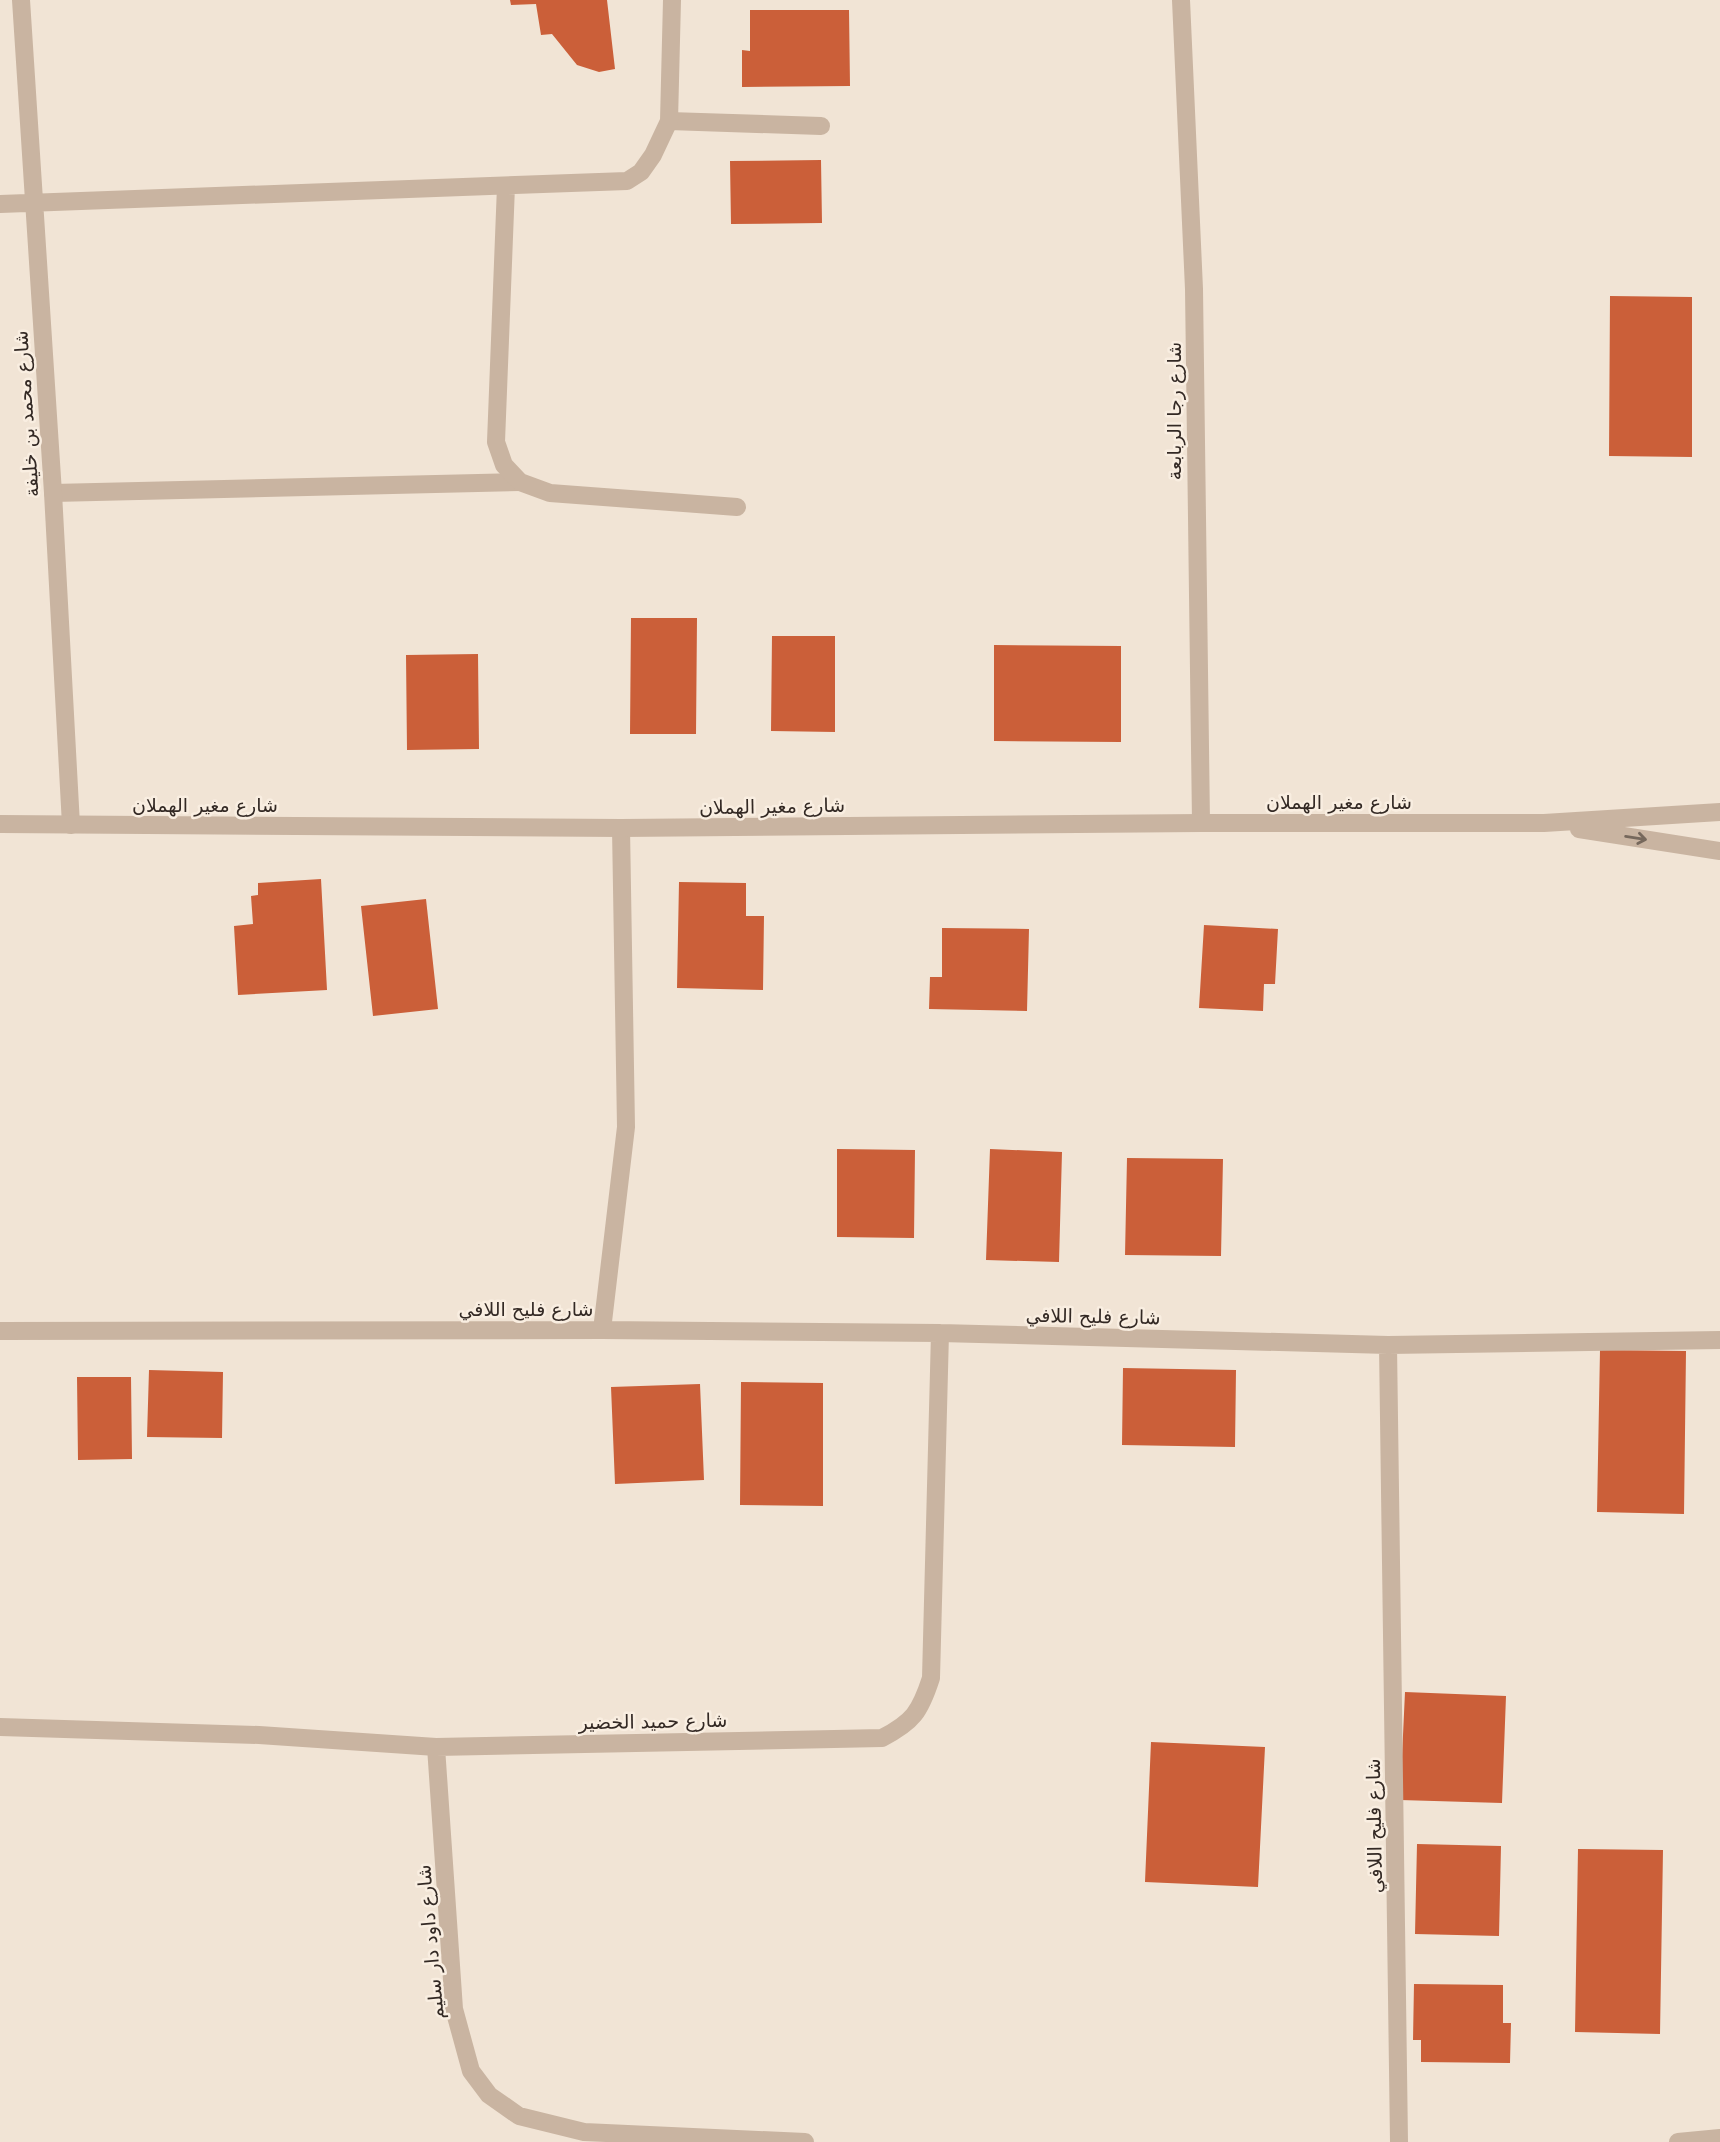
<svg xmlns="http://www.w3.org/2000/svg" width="1720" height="2142" font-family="'DejaVu Sans',Vazirmatn,sans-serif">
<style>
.building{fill:#cb5f39}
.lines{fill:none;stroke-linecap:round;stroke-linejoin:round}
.service{stroke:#c9b4a1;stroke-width:18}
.minor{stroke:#c9b4a1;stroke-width:18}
.tertiary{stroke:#c9b4a1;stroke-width:18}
.oneway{stroke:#76685c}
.labels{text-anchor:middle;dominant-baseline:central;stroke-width:5;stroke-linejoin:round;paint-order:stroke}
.street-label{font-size:19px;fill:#332924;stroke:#f9eee1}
</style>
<rect width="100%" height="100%" fill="#f1e4d5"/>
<!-- building -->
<path class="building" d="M510 0H607L615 69 599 72 577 65 552 34 541 35 536 4 511 5Z
M750 10H849L850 86 742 87V50L750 51Z
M821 160 822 223 731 224 730 161Z
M1610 296 1692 297V457L1609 456Z
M631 618H697L696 734H630Z
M772 636H835V732L771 731Z
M994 645 1121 646V742L994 741Z
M478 654 479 749 407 750 406 655Z
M321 879 327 990 238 995 234 926 253 924 251 896 258 895V883Z
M679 882 746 883V916H764L763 990 677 988Z
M426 899 438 1009 373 1016 361 906Z
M1204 925 1278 929 1275 984H1264L1263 1011 1199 1008Z
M942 928 1029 929 1027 1011 929 1009 930 977H942Z
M837 1149 915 1150 914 1238 837 1237Z
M990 1149 1062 1152 1059 1262 986 1260Z
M1127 1158 1223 1159 1221 1256 1125 1255Z
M1600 1350 1686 1351 1684 1514 1597 1512Z
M1123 1368 1236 1370 1235 1447 1122 1445Z
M149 1370 223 1372 222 1438 147 1437Z
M77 1377H131L132 1459 78 1460Z
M741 1382 823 1383V1506L740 1505Z
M700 1384 704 1480 615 1484 611 1387Z
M1405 1692 1506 1696 1502 1803 1400 1800Z
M1151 1742 1265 1747 1258 1887 1145 1882Z
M1417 1844 1501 1846 1499 1936 1415 1934Z
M1578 1849 1663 1850 1660 2034 1575 2032Z
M1414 1984 1503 1985V2023H1511L1510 2063 1421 2062V2040H1413Z"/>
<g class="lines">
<!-- service -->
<path class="service" d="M669 121 821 126
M53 493 520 482"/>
<!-- minor -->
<path class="minor" d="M21 0 53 493 71 825
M1181 0 1194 289 1201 823
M506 186 496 442 504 465 520 482 550 493 737 507
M0 204 627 181 641 172 653 155 669 121 672 0
M602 1330 626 1127 621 828
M0 1331 602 1330 940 1333 1388 1345 1720 1340
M1388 1345 1399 2142
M0 1727 259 1735 436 1747 882 1738C913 1722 920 1712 931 1678L940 1333
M436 1747 454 2009 471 2071 489 2095 519 2116 584 2132 805 2142
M1678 2142 1720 2138"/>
<!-- tertiary -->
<path class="tertiary" d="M0 824 621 828 1201 823H1544L1720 812
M1579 829 1720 851"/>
</g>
<!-- one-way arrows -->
<defs><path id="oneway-shaft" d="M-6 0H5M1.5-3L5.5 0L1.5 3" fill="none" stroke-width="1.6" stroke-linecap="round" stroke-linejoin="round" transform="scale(1.75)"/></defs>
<use class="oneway" href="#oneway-shaft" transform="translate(1636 838) rotate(9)"/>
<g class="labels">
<!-- street labels -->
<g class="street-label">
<text transform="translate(1174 411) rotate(-90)">شارع رجا الربابعة</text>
<text transform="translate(26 414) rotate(-94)">شارع محمد بن خليفة</text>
<text x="1339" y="802">شارع مغير الهملان</text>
<text x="205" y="805">شارع مغير الهملان</text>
<text transform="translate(772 806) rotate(-1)">شارع مغير الهملان</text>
<text x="526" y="1309">شارع فليح اللافي</text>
<text transform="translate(1093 1316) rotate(1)">شارع فليح اللافي</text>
<text transform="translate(653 1721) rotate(-1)">شارع حميد الخضير</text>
<text transform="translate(1374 1826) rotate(-91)">شارع فليح اللافي</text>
<text transform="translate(430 1942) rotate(-95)">شارع داود دار سليم</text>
</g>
</g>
</svg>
